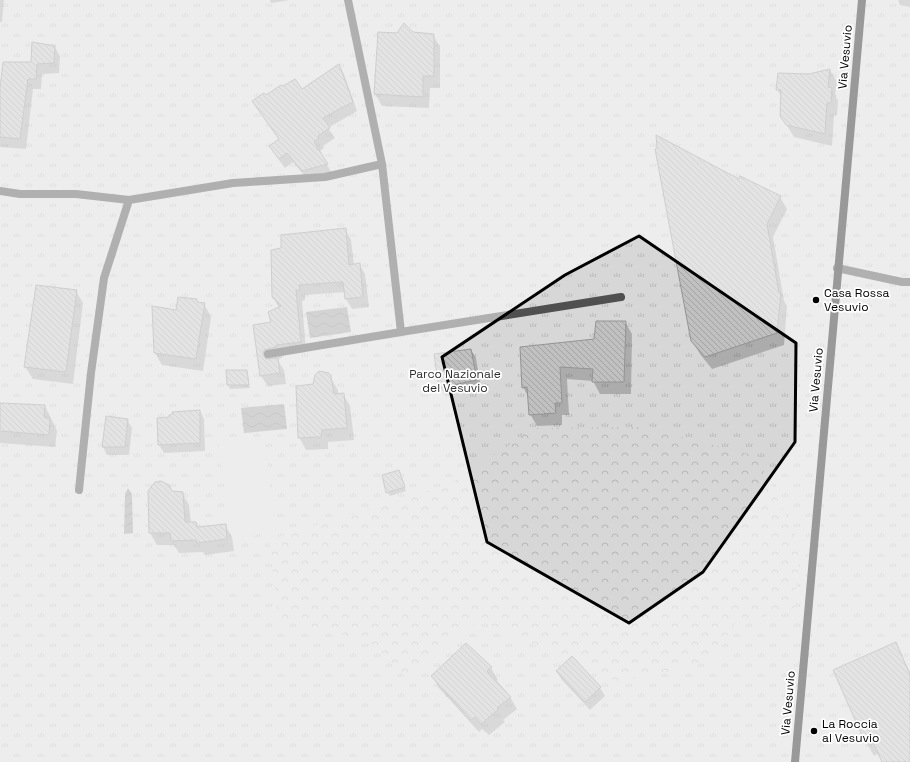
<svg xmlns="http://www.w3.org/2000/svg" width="910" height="762" font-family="'Space Grotesk',sans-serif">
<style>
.grass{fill:url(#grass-tufts)}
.forest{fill:url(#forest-crowns)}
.pitch{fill:#d7d7d7}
.water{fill:url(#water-waves)}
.shadow{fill:#0003}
.building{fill:url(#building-back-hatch);stroke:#949494}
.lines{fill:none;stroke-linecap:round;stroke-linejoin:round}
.lane{stroke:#505050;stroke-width:8}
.street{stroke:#505050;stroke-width:8}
.secondary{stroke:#1d1d1d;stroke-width:8}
.marked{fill:none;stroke:#000;stroke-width:3;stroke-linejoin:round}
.poi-dot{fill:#000;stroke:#fff;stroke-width:1.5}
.labels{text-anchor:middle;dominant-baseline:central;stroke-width:3.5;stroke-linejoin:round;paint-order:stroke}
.street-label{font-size:12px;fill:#000;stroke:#fff}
.poi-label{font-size:12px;fill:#000;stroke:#fff;text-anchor:start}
.park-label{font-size:12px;fill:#2e2e2e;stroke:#fff}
</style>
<defs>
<pattern id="grass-tufts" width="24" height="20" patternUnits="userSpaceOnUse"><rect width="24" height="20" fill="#d7d7d7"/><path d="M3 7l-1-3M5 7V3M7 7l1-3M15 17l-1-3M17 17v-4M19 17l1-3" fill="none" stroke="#b7b7b7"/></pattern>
<pattern id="forest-crowns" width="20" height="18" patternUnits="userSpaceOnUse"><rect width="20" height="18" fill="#d7d7d7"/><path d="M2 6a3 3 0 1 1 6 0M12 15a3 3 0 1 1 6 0" fill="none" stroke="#b7b7b7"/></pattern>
<pattern id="water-waves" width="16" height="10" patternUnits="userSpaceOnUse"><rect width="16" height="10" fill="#9e9e9e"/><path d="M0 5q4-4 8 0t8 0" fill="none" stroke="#868686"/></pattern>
<pattern id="building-back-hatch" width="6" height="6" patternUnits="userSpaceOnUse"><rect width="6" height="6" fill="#c0c0c0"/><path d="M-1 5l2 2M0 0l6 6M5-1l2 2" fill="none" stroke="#a3a3a3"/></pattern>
</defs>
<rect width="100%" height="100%" fill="#fff"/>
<!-- grass -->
<path class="grass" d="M0 0H910V762H0Z"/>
<!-- forest -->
<path class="forest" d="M644 427 756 456 801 546 794 608 734 624 714 660 656 675 616 681 478 620 410 681 370 642 278 618 269 540 450 484 535 428Z"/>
<!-- pitch -->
<path class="pitch" d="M264 437 275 526 251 537 232 541 218 441Z"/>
<!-- water -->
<path class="water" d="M347 307 351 332 310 338 306 312Z
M284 404 287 429 244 433 241 408Z
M128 488 132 494 133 533 124 534 125 494Z"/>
<!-- shadow -->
<path class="shadow" d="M0 0H4L2 22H0Z
M270 0H290L271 3Z
M898 0H910V7L900 5Z
M412 33 433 35 440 47V88H430L429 108 382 106 375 94Z
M54 46 60 56 59 73 42 74 41 89H33L26 149 0 147V89Z
M339 65 344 74 357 111 328 128 335 138 323 146 324 148 319 152 332 173 308 180 293 162 285 168 276 156 270 146 279 140 253 101 266 97 301 90Z
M830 70 837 82 835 95 838 101 837 115H834L832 146 794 137 781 116 782 98 777 89 809 75Z
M780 197 787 209 773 237 784 301 787 306 784 345 712 369 700 354 692 341Z
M345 229 351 240 354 265 359 264 365 274 369 307 352 309 346 299 345 292 305 295V300L302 301 306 352 282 356V358L277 359 284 370 286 384 268 386 261 376 254 326 272 323 279 308 273 297Z
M76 291 83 303 73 384 33 379 25 367Z
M196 300 198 303 204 304 211 317 203 371 162 365 155 353 153 308 176 311Z
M625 322 632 334 631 394H600L593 381 567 379 569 415H562V425L537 426 530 414 529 398 523 387Z
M471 350 476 358 481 388 445 395 440 387Z
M227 371H246L250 388 230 389 228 385Z
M319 372 328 374 338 390V395L343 394 350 406 354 440 328 442V449L306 450 299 437Z
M0 404 45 406 57 431 55 447 0 443Z
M200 411 204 419 205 451 164 453 159 445 170 418Z
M107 417 127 420 132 428 129 455H107L103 447Z
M399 471 406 491 390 496 387 492Z
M149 491 182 493 189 505 191 523H195L198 528 225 525 232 537 234 551 205 555 203 552 179 553 174 545H157L150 533Z
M895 643 910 672V762H883L879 753 874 756 865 740 834 671Z
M572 657 600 688 605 696 590 710 562 680 557 672Z
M491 668 498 680 496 681 510 697 517 709 503 720 505 722 489 735 482 729 479 732 439 688 432 676Z"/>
<!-- building -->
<path class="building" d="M404 23 413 32 434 34V76H423V97L374 94 378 32 397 33Z
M32 42 55 46 54 63 37 64 36 79H28L20 139 0 137V88L3 62H31Z
M339 64 353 102 323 118 330 128 318 136 319 138 314 142 328 164 302 171 287 153 279 159 269 146 279 139 252 101 264 93 266 95 281 85 283 86 295 79 302 89Z
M830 69 828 87 832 88 831 103H827L825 134 786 125 780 116 781 90H776L778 73 809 74Z
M656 135 739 179 740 176 781 196 767 224 779 293H781L777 333 705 357 691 341 655 149 657 148Z
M346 228 349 265 360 263 363 297 345 299 343 282 299 285 300 290H296L301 342 276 345V347L264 350 263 355 266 359 278 358 280 373 260 376 253 325 271 322 268 312 281 306 272 297 271 250 281 248V235Z
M36 285 77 290 66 372 24 367Z
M178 297 197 299V302L205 303 196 359 154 353 152 306 176 310Z
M596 321H626L624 382H592L593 369 560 367 562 403H555L556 413 529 415 527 387 522 388 520 347 594 339Z
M471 349 477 380 439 388 434 354Z
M226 370H247L249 385H227Z
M319 371 329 373 331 377 334 394 344 393 347 428 322 430 321 437 298 438 296 386 313 384 315 375Z
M0 403 45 405 44 417 50 418 49 435 0 431Z
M200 410V443L158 445 157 418 169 417V415L173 414 172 412Z
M106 416 128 419 125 447H102Z
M399 470 405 487 386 493 382 475Z
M161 481 169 485 172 491 183 492 185 522H196L197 527 226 524 227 539 197 543 196 540 171 541 170 533H149L148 491 155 482Z
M896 642 910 675V762H882L871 737 864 740 833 670Z
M466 643 492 667 487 671 511 697 497 708 499 709 481 724 475 717 471 720 431 676Z
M572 656 601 687 585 702 556 671Z"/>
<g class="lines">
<!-- lane -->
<path class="lane" d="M837 268 902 282H910"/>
<!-- street -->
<path class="street" d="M348 0 382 164
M0 191 20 194H76L129 200 233 183 325 177 382 164 401 332 621 297
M268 354 401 332
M79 490 91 373 104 278 129 200"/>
<!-- secondary -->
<path class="secondary" d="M795 762 862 0"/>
</g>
<!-- marked area -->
<path d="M0 0H910V762H0ZM639 236 796 343 795 442 703 572 629 623 487 542 442 357 565 275Z" fill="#fff" fill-opacity=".55" fill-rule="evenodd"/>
<path class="marked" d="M639 236 796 343 795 442 703 572 629 623 487 542 442 357 565 275Z"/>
<!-- markers -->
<g class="poi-dot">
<circle cx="816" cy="300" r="4"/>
<circle cx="814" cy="731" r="4"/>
</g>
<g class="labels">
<!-- street labels -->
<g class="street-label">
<text transform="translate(845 57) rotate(-85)">Via Vesuvio</text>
<text transform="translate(816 380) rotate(-85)">Via Vesuvio</text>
<text transform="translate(788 703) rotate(-85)">Via Vesuvio</text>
</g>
<!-- poi labels -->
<g class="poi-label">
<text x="824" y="293">Casa Rossa<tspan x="824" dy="14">Vesuvio</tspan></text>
<text x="822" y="724">La Roccia<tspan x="822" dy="14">al Vesuvio</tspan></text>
</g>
<!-- park labels -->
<g class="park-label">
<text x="455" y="374">Parco Nazionale<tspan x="455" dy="14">del Vesuvio</tspan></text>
</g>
</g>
</svg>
